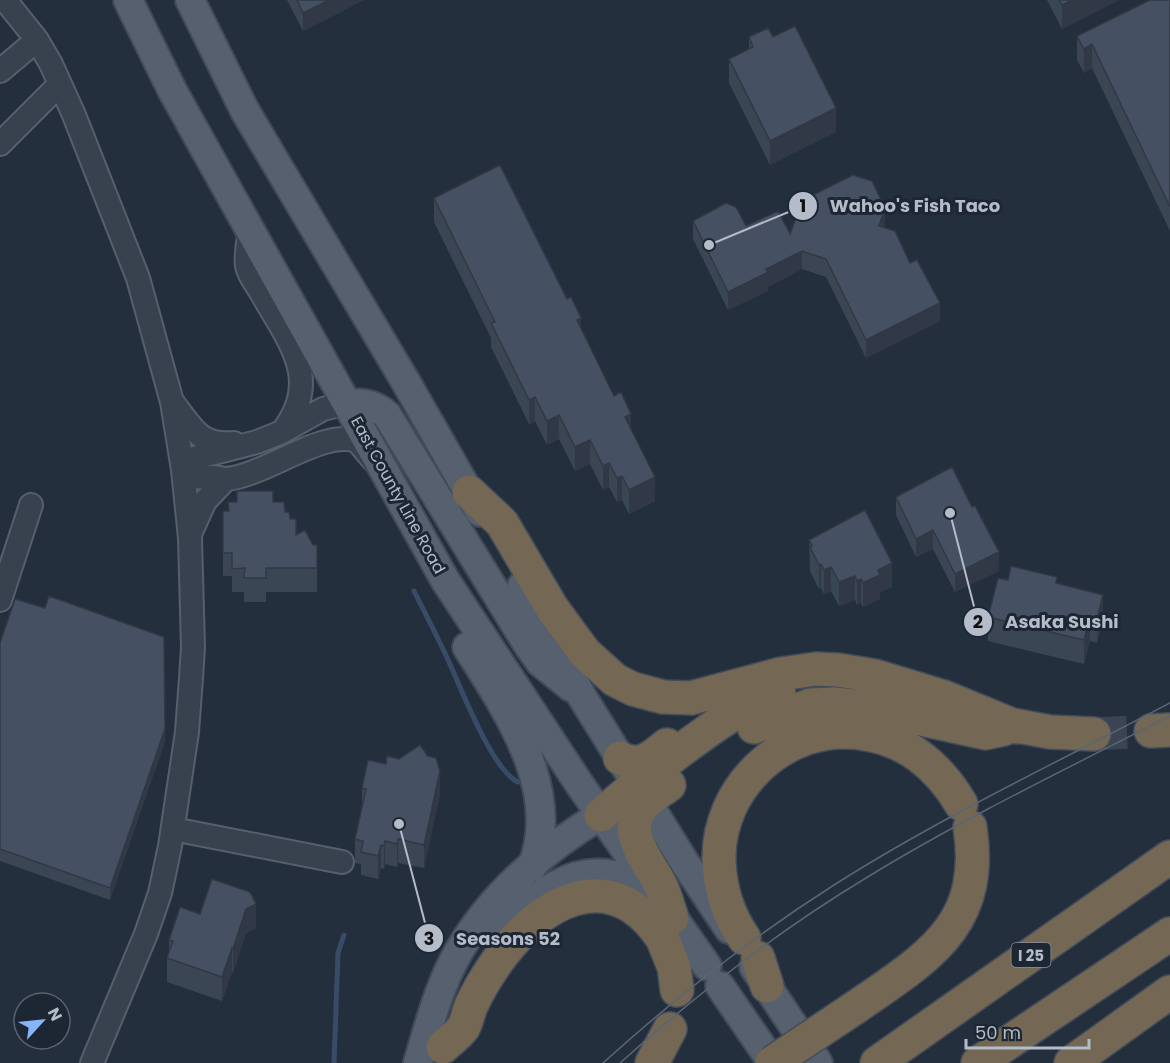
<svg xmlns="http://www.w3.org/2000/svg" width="1170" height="1063" font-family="Poppins,sans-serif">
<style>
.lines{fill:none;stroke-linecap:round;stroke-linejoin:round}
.stream{stroke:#394c67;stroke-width:5}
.highway-tunnel{stroke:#3a4453;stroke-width:33;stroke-dasharray:33 16;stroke-linecap:butt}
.minor-casing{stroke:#565f6c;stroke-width:26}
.major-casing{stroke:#414a57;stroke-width:32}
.highway-casing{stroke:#434c59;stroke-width:36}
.minor{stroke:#38414e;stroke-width:22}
.major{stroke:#56606e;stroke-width:28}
.highway{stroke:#746855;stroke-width:33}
.tram{stroke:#5a6575;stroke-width:1.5}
.highway-bridge-casing{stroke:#434c59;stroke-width:36;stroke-linecap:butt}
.highway-bridge{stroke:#746855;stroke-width:33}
.wall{fill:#3b4654}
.shaded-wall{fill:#303945}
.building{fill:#455162;stroke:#303945;stroke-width:1.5}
.labels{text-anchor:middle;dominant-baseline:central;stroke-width:6;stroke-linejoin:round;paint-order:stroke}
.shield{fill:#1d2633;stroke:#878f9c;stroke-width:1.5}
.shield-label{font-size:15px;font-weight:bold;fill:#b4bcc9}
.street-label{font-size:16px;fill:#b4bcc9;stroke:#1d2633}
.leader{fill:none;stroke:#b4bcc9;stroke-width:2}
.callout-dot{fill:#b4bcc9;stroke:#1d2633;stroke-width:2}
.mark-label{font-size:18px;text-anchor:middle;font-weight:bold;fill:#111}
.callout-label{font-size:18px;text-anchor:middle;font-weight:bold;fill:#b4bcc9;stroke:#1d2633;stroke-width:6;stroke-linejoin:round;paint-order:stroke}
</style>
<rect width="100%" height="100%" fill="#242f3e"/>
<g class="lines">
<!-- stream -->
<path class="stream" d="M414 591C426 615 438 638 449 662 462 690 492 770 518 782
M334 1063 338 953 344 935"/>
<!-- highway-tunnel -->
<path class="highway-tunnel" d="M1094 734 1151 731"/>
<defs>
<path id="minor" d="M5 0 37 40 51 64 74 115 138 278 172 402 183 470 190 538 193 647 191 678 187 732 170 846 160 893 146 934 92 1063
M0 71 37 40
M0 144 60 84
M250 229C249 240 245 255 247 266 248 275 258 286 262 294 289 342 323 380 282 432
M174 404C193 429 200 446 234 443
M183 470C194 479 199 478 212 477 217 477 221 479 226 479 265 476 322 429 357 441L373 460
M183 470 191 459 257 442 282 432 323 409 347 403
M191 532 205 501 226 479
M0 600 31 505
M173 829 342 862"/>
<path id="major" d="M128 0 172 90 445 580 580 785 707 966
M190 0 245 111 407 384 480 512
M347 403C363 403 375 404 387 415L528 645 540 662 571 687
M522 586 581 695 685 863 729 929
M467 647C506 709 563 790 532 867
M498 938C528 899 576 857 628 880 636 884 643 891 651 897
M754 967 799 1034
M720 986 768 1056
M811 1052 818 1063
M418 1063C429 1025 439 986 459 951 492 894 546 848 601 815"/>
<path id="highway" d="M469 492 502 523 552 608 585 653 615 680 633 689 663 697 691 698 781 674 816 669 838 670 875 676 944 697 1017 727
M997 722 1050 732 1094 734
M754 727 811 705 834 704 871 708 985 733 1004 729
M1151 731 1170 730
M620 758C641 769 651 757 667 745
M669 785C660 792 647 798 640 809 623 833 648 861 659 882 665 893 668 906 672 918
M601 815C630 789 660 766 691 743 719 723 745 703 779 694
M654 917 674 967 677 990
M744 938C728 915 720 888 719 861 717 786 786 723 860 733 905 738 939 766 961 804
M758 958 767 986
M856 1007C928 957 985 926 970 827
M443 1047C449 1041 458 1035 463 1028 467 1022 468 1013 471 1006 477 993 485 979 494 966 536 904 609 859 662 938
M652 1063 670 1029
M877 1063 1170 857
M978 1063 1170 934
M1071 1063 1170 992"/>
</defs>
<!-- minor casing -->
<use href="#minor" class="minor-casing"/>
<!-- major casing -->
<use href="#major" class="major-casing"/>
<!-- highway casing -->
<use href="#highway" class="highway-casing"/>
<!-- minor -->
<use href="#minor" class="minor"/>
<!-- major -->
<use href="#major" class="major"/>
<!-- highway -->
<use href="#highway" class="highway"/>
<!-- tram -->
<path class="tram" d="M603 1063C675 998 752 937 834 885 941 817 1058 762 1170 703
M620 1063C696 995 778 931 866 878 964 818 1068 768 1170 716"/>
<defs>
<path id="highway-bridge" d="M772 1063 856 1007"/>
</defs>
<!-- highway-bridge casing -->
<use href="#highway-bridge" class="highway-bridge-casing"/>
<!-- highway-bridge -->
<use href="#highway-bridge" class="highway-bridge"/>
</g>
<!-- wall -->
<path class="wall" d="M287 0H364L303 31Z
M1047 0H1119L1062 29Z
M1170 0V231L1092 68 1084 73 1077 60V36Z
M749 37H773L836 132 770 165 729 83V59L749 50Z
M434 198 581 329 631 430 655 501 629 514 622 500 617 502 609 487 603 490 590 464 575 471 559 439 547 445 535 421 529 424 491 347V338L434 222Z
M693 221 746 226 790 234 885 226 884 227 940 321 866 358 826 277 802 269 768 287V291L728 310 693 239Z
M896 497 999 571 955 592 933 549 916 557 896 515Z
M273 502 285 512 290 519 296 535 313 545H317V592H266V602H244V592H232V576H223V511H228Z
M809 540 892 587 880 592V599L863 607 861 603 857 605 855 600 839 606 831 591 824 594 821 588 819 589 810 571Z
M1008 580 1057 584 1103 619 1097 643 1090 641 1084 664 988 641V617Z
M0 643 165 741 110 900 0 861Z
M386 764 440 794 424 868 398 863 397 867 385 864 384 869 381 868 378 879 361 875V864L355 863V839L362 807V788Z
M200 914 256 928 246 933 233 973 232 972 222 1001 167 982V958L169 952V940Z"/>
<!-- shaded-wall -->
<path class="shaded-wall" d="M329 0H364L303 31V13Z
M1072 0H1119L1062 29V5Z
M1092 44V68L1084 73V49Z
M836 108V132L770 165V141Z
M885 208V226L879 244V226Z
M802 251V269L768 287V291L728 310V292L766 269Z
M940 303V321L866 358V340Z
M581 318V342L577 320Z
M535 397V421L529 424V400Z
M631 414V438L625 417Z
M559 415V439L547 445V421Z
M590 440V464L575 471V447Z
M609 463V487L603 490V466Z
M622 476V500L617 502V478Z
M655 477V501L629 514V490Z
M933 530V549L916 557V539Z
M999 552V571L955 592V574Z
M892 563V587L880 592V599L863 607V583L878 570Z
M821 564V588L819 589V565Z
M831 567V591L824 594V570Z
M855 576V600L839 606V582Z
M861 579V603L857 605V581Z
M1103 595V619L1097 643V619Z
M1090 617V641L1084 664V640Z
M165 729V741L110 900V888Z
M440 771V794L424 868V845Z
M398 839V863L397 867V844Z
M385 841V864L384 869V846Z
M381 845V868L378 879V856Z
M256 904V928L246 933 233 973V949L246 909Z
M232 948V972L222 1001V977Z"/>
<!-- building -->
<path class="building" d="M297 0H329L303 13Z
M1059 0H1072L1062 5Z
M1150 0H1170V207L1092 44 1084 49 1077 36Z
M795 26 836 108 770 141 729 59 753 47 749 37 768 28 773 37Z
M500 165 567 299 571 297 581 318 577 320 614 396 621 392 631 414 625 417 655 477 629 490 622 476 617 478 609 463 603 466 590 440 575 447 559 415 547 421 535 397 529 400 491 323 495 322 434 198Z
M853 175 872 181 885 208 879 226 895 231 910 263 917 260 940 303 866 340 826 259 802 251 766 269 768 272 728 292 693 221 726 203 736 207 746 226 778 211 790 234 803 200Z
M952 467 972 507 975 506 999 552 955 574 933 530 916 539 896 497Z
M237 491H273V502H284L285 512H289L290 519H296V535L305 530 313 545H317V568H266V578H244L245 568 232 569V553H223V511H229L228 502H237Z
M865 510 892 563 878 570 880 575 863 583 861 579 857 581 855 576 839 582 831 567 824 570 821 564 819 565 810 547 812 546 809 540Z
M1011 566 1057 577 1056 583 1103 595 1097 619 1090 617 1084 640 988 617 998 578 1008 580Z
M49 596 164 637 165 729 110 888 0 849V643L15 599 45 608Z
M420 745 428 756 436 758 440 771 424 845 398 839 397 844 385 841 384 846 381 845 378 856 361 852 363 841 355 839 366 789 362 788 368 760 386 764 387 756 399 759Z
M212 879 250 892 256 904 246 909 233 949 232 948 222 977 167 958 173 941 169 940 180 907 200 914Z"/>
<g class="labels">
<!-- shield labels -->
<rect class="shield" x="1011.5" y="943" width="39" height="24" rx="4.5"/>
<g class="shield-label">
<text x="1031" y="955">I 25</text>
</g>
<!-- street labels -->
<g class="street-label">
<text transform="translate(398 495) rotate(61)">East County Line Road</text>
</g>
</g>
<!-- callouts -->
<path class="leader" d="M709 245L803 206M950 513L978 622M399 824L429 938"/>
<g class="callout-dot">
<circle cx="709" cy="245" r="6"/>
<circle cx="950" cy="513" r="6"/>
<circle cx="399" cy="824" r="6"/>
<circle cx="803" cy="206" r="15"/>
<circle cx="978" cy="622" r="15"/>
<circle cx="429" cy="938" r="15"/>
</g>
<g class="mark-label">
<text x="803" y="212">1</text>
<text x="978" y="628">2</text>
<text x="429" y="945">3</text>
</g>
<g class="callout-label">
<text x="915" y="212">Wahoo's Fish Taco</text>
<text x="1062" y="628">Asaka Sushi</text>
<text x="508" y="945">Seasons 52</text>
</g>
<!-- north arrow -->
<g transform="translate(42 1021) rotate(63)"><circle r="28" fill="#1d2633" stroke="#59626f" stroke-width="1.5"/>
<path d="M0-4.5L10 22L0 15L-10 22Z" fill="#8ab4f8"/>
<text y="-9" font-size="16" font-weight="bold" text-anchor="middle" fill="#b4bcc9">N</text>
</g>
<!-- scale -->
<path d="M966 1039v9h123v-9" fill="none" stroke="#b4bcc9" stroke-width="3"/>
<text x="975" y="1039" font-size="18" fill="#b4bcc9" stroke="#1d2633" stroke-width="4.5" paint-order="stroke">50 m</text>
</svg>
